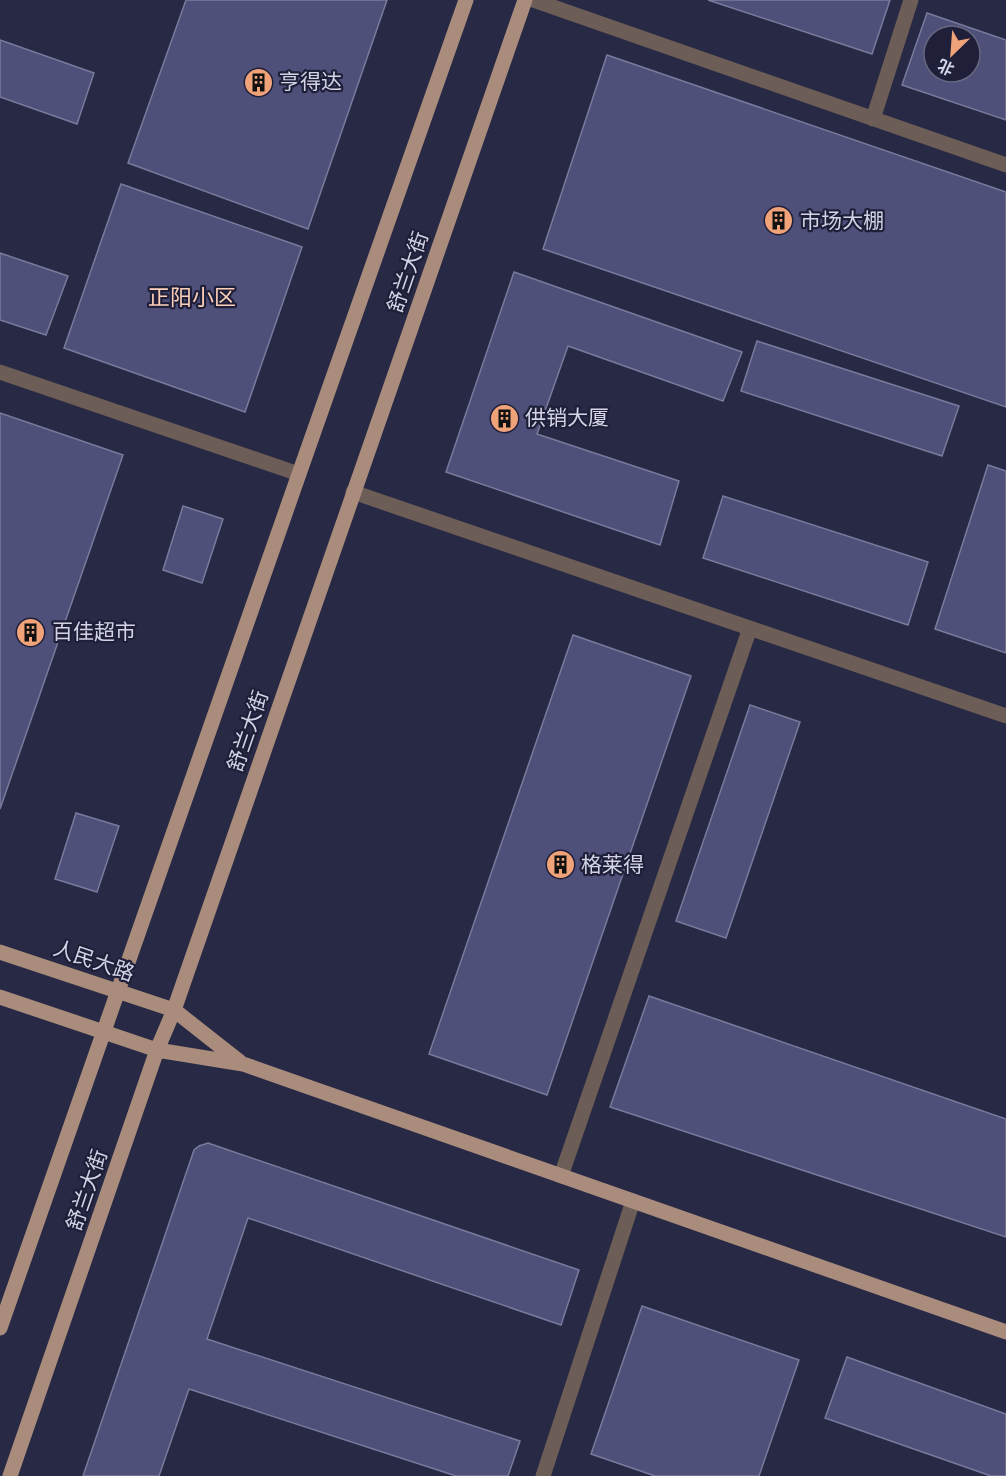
<svg xmlns="http://www.w3.org/2000/svg" width="1006" height="1476" font-family="Jost,'Noto Sans SC',sans-serif">
<style>
.building{fill:#4e507a;stroke:#797b9c;stroke-width:1.5;fill-rule:evenodd}
.lines{fill:none;stroke-linecap:round;stroke-linejoin:round}
.minor{stroke:#6c5d56;stroke-width:15}
.major{stroke:#aa8c7d;stroke-width:15}
.labels{text-anchor:middle;dominant-baseline:central;stroke-width:4.5;stroke-linejoin:round;paint-order:stroke}
.poi-label{font-size:21px;fill:#d2d4e6;stroke:#1f1f3a;text-anchor:start}
.street-label{font-size:21px;fill:#d2d4e6;stroke:#1f1f3a}
.neighbourhood-label{font-size:22px;fill:#fdd0b9;stroke:#1f1f3a}
</style>
<rect width="100%" height="100%" fill="#282945"/>
<!-- building -->
<path class="building" d="M186 0H387L308 229 128 163Z
M708 0H890L872 54Z
M927 13 1006 40V120L902 85ZM934 36H970V72H934Z
M0 40 94 73 77 124 0 97Z
M607 55 1006 192V407L543 249Z
M121 184 302 247 245 412 64 348Z
M0 253 68 276 46 335 0 320Z
M514 272 742 352 723 401 568 346 537 434 679 481 660 545 446 472Z
M757 341 959 406 942 456 741 391Z
M0 413 123 455 0 809Z
M988 465 1006 471V653L935 629Z
M723 496 928 562 908 625 703 558Z
M183 506 223 519 202 583 163 570Z
M573 635 691 676 547 1095 429 1054Z
M750 705 800 722 726 938 676 921Z
M76 813 119 826 97 892 55 879Z
M649 996 1006 1119V1237L610 1107Z
M208 1143 579 1270 561 1325 248 1218 207 1339 520 1441 508 1476H456L189 1389 159 1476H83L194 1150 199 1146Z
M642 1306 799 1360 759 1476H655L591 1454Z
M847 1357 1006 1414V1476H991L825 1418Z"/>
<g class="lines">
<!-- minor -->
<path class="minor" d="M533 0 1006 165
M873 119 911 0
M0 372 299 474
M353 492 1006 716
M561 1176 750 628
M543 1476 633 1201"/>
<!-- major -->
<path class="major" d="M0 952 174 1010 240 1062
M0 997 157 1050 243 1064 1006 1332
M0 1328 299 474 466 0
M10 1476 157 1050 174 1010 525 0"/>
</g>
<!-- icons -->
<defs>
<symbol id="building-disc" viewBox="-11 -11 22 22"><circle r="9.5" fill="#f0a279" stroke="#1f1f3a"/><path d="M-4-6H4V6H1V3H-1V6H-4ZM-2.5-4.3h1.7v1.8h-1.7ZM.8-4.3h1.7v1.8H.8ZM-2.5-1h1.7V.8h-1.7ZM.8-1h1.7V.8H.8Z" fill="#111"/></symbol>
</defs>
<g fill-rule="evenodd">
<use href="#building-disc" x="242" y="66" width="33" height="33"/>
<use href="#building-disc" x="762" y="204" width="33" height="33"/>
<use href="#building-disc" x="488" y="402" width="33" height="33"/>
<use href="#building-disc" x="14" y="616" width="33" height="33"/>
<use href="#building-disc" x="544" y="848" width="33" height="33"/>
</g>
<g class="labels">
<!-- poi labels -->
<g class="poi-label">
<text x="279" y="82">亨得达</text>
<text x="800" y="221">市场大棚</text>
<text x="525" y="418">供销大厦</text>
<text x="52" y="632">百佳超市</text>
<text x="581" y="865">格莱得</text>
</g>
<!-- street labels -->
<g class="street-label">
<text transform="translate(408 272) rotate(-71)">舒兰大街</text>
<text transform="translate(248 731) rotate(-71)">舒兰大街</text>
<text transform="translate(94 961) rotate(19)">人民大路</text>
<text transform="translate(87 1190) rotate(-71)">舒兰大街</text>
</g>
<!-- neighbourhood labels -->
<g class="neighbourhood-label">
<text x="192" y="297">正阳小区</text>
</g>
</g>
<!-- north arrow -->
<g transform="translate(952 54) rotate(205)"><circle r="28" fill="#1f1f3a" stroke="#67677f" stroke-width="1.5"/>
<path d="M0-4.5L10 22L0 15L-10 22Z" fill="#f0a279"/>
<text y="-9" font-size="16" font-weight="bold" text-anchor="middle" fill="#d2d4e6">北</text>
</g>
</svg>
